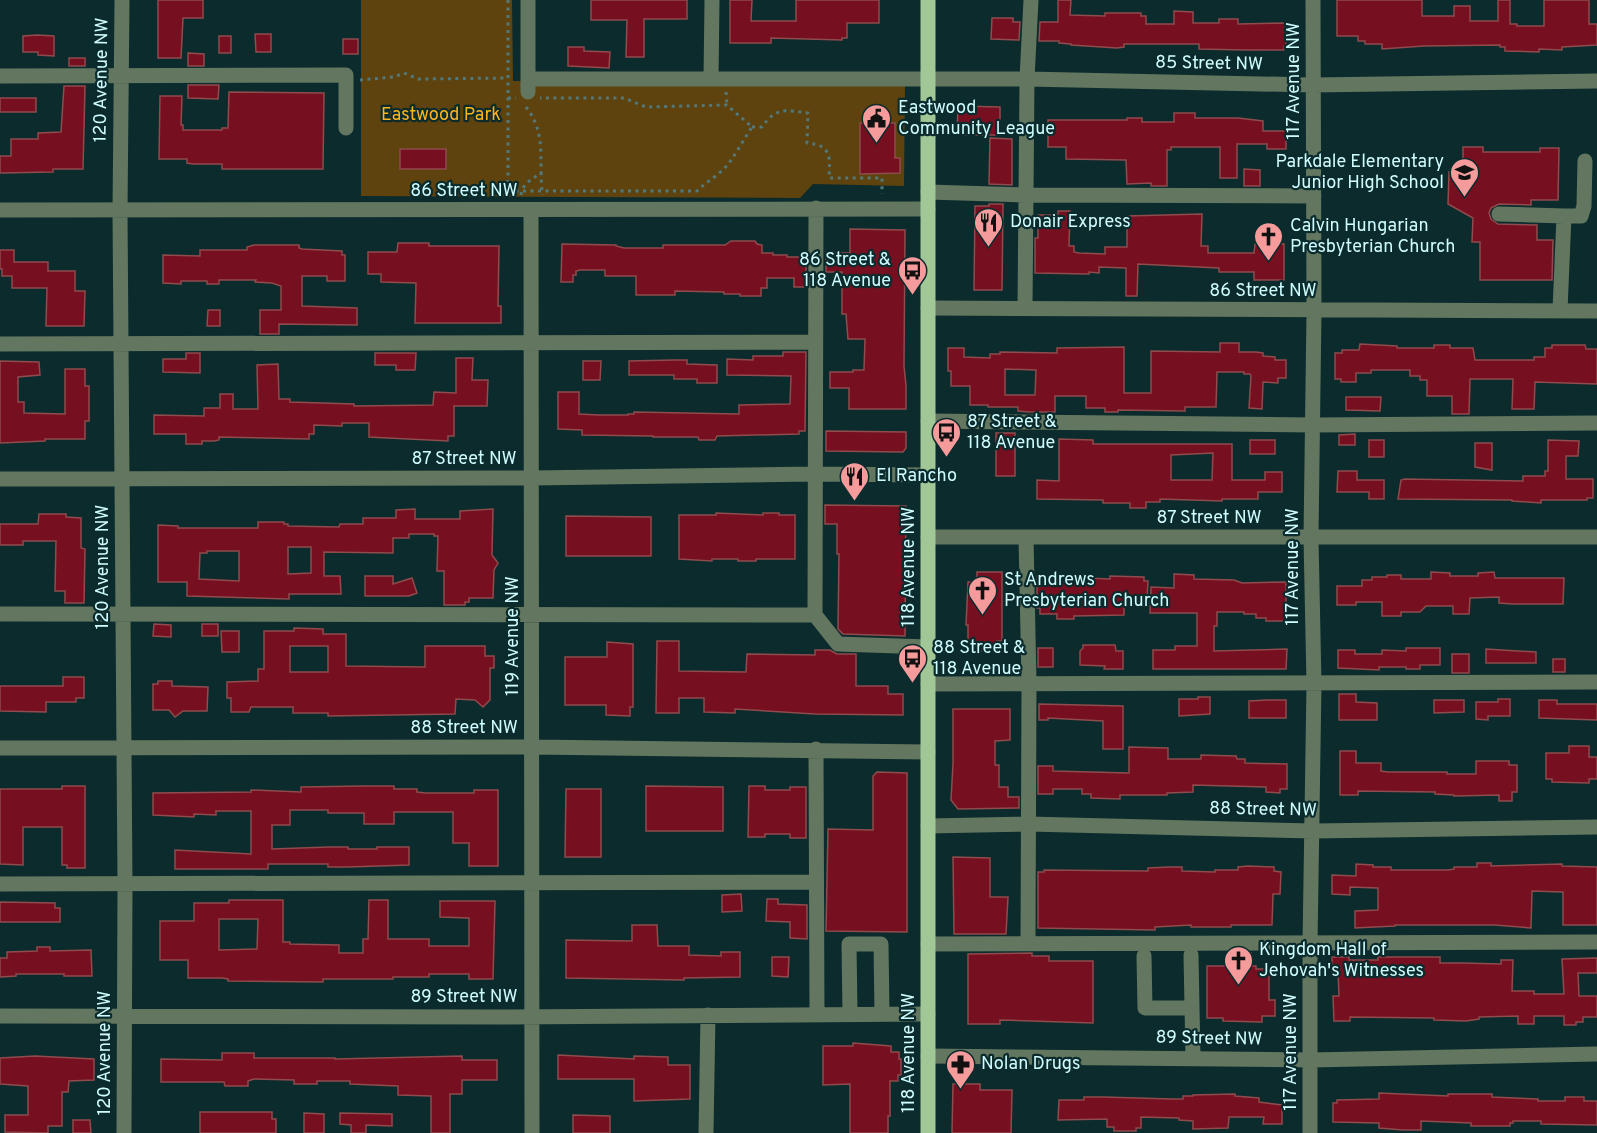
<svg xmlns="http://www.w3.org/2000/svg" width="1597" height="1133" font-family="Overpass,sans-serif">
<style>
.green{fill:#5e430e}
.building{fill:#760f20;stroke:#904b4d;stroke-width:1.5;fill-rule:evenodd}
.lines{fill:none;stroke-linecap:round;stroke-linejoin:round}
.path{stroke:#53787a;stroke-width:3;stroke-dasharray:3 4.5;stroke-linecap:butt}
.minor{stroke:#63765f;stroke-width:15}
.major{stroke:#a1c797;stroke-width:15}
.labels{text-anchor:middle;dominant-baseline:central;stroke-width:4.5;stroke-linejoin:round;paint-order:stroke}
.street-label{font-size:18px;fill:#cffcfe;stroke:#0b2b2d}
.poi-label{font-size:18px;fill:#cffcfe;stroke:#0b2b2d;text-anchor:start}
.park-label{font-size:18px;fill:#fcb51d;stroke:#0b2b2d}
</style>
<rect width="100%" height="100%" fill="#0b2b2d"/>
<!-- green -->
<path class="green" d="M361 0H512L513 81 905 84 904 186 813 184 800 198 361 196Z"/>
<!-- building -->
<path class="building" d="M158 0H203V18H183L181 58H158Z
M591 0H687V19H644V57H626L627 20H591Z
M730 0H752L751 21H796V0H879V23H847V38H842V40L771 38V43H730Z
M1058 0H1071L1070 15 1105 16V13H1141V16H1146V24H1174V11L1193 12V23H1219V19H1238V24L1286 23V46H1284V50H1246L1199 49V44H1124V47L1117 48 1071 45V44L1059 43V41H1039L1040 22H1058Z
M1337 0H1422V16H1454V6H1470V21H1498V0H1510V24H1517V26H1544V0H1589V24H1597V45L1562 47V50L1539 49V52L1505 51V47H1500V45L1424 46 1382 49V44H1365V41H1358V36H1337Z
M992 18H1013V22H1020L1019 40 991 39Z
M255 34H271V52H256Z
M37 35 54 36V56L38 55V52H23V36Z
M219 36H231V53H219Z
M343 39H358V54H343Z
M568 47H584V51L610 52 609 68 568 66Z
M188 53 204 54V66H188Z
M69 58H85V66H69Z
M188 85H219L218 99 188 98Z
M64 86H85L83 169H53V172L0 173V156H11V139H38V133L61 132Z
M229 92 324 93 323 169H222V164H193L187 163V159H159L160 96H182L181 125H183V130H222V128H228Z
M0 98H36V112H0Z
M958 106 1000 107V135H957Z
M1174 113H1195V118H1238L1263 121V131H1286V149H1267V144H1237V178H1220V147H1171V150H1167V186H1151V183L1127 184 1126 160 1066 159V147H1048V120H1127V118H1142V122H1174Z
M860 123H895V158H900V173L860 174Z
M990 138 1012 139V185L989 184Z
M1463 147H1483V152H1540V148H1559L1558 200H1531V205L1499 204 1491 208 1489 213 1491 219 1498 224 1537 225V240H1553L1552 280H1480V242H1472L1473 218 1448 204 1449 172 1463 171Z
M400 149H446V169H400Z
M1244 169 1260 170V186H1244Z
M989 204H1003L1002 290H974L975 206H989Z
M1058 211H1070L1069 246H1074V252L1079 253 1105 254V247H1127V216L1202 214 1201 246H1208V253H1254L1255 244H1284V280H1254V272H1219V268L1138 264 1137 296H1126V268L1099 267V273L1089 272V274L1035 273V238H1038V215H1058Z
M850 229 905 230 904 366 906 386V409H849V388H830V372H853V370H864L865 339H848L846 314H842V272H826V252L850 253Z
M731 241H755L757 244 762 245V253H773V255H787V257H806V287H794V278H767V288H761V296H740V294H724V292L675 291V295H636V276H605V270H580L576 271V275H573V282H561L562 244 616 245V246L624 248H663V245H725Z
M398 243H429V246H499L498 306H501V323H415L416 283 381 282V274H368V252H397Z
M254 245H299V248L302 249 342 251V255H345V281H327V276H302V306L357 308V325L279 324V334H260V310H281V286L272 283 255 282 256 280H219V284H207V281H181V284L163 283V255L200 256V250H247V247Z
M0 250H14V262H48V271H75V291H85L84 326H46L47 288H12V276H2V269H0Z
M208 310H220V326H207Z
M1220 343H1239V352H1256L1263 353V356L1275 357V360H1286V378H1278V383L1263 382 1262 409 1249 408 1251 376 1250 374H1244V372H1217L1216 407H1185V411L1118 410V412H1105V408H1086V396H1055V412H1029L1018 411V407H988V405H970V386H951V371H948V348H964V357L990 358V354H1000V352L1057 353V348L1124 347V393H1151V351L1220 352ZM1005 369 1036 370 1035 395H1005Z
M1360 344 1397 346V348H1434V345H1450V348H1473L1475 360H1534V357H1545V348H1552V345H1585L1586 349H1597V384L1535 382 1534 409H1512L1513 379H1470L1469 414H1452V396H1427V380H1420V376H1410V370H1371V373H1356V382H1341V379H1335V353H1342V350H1359Z
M783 352H806L805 431H799V434L717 436 715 440H699L698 437H653V436L582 435V430L558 429V392H579V414L599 415H628V414H634V412L739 414V405L790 404 791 376 727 375V359L753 360V356H783Z
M186 353H200V373L163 372V359H186Z
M375 353H416L415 370H396V365H375Z
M456 358H473L472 380H488L487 406H454V436H448V441L369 437V423H342V426L314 425V434H309V439L219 437V440L214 441H202V444H186V434H154V415L204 416V408H220V394H233V409H258L257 365 278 364 279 399H290V402L354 404V406L433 405 434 392 456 393Z
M674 360H687V364L717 365V383H697V379H674V375H629V361Z
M0 361 39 362 40 375 18 377V402H24V413L65 414V369H85V386H89V421H85V439H45V441L0 443Z
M583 361H601L600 380H583Z
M1346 397H1381L1380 411 1346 410Z
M826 431 906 432V448L903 452 826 451Z
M996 433H1015V476H996Z
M1355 434V445H1339V435Z
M1059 439 1093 440V444H1232V480H1265V472H1282V492H1258V499H1222V501L1160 499V502H1146V508H1130V503H1103V500L1037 499V480L1059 481ZM1213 453 1212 480H1171V455Z
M1250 440H1275V454H1250Z
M1369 440H1384V457H1369Z
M1548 440 1579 441 1578 456H1566V479H1593V498H1587V500H1541V503L1512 501V500L1398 499 1401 480 1405 479 1523 481V476H1545V471H1548Z
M1475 443H1492V470L1475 467Z
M1338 471H1357V480H1384V499H1369V492H1337Z
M825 505 906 506 905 636 843 634 838 629 839 554H837V524H825Z
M415 509V519H460V511L493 509 492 555 498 563 494 570 493 598H469V602H465V605H444V571H437L438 536H434V534H409V538H393V553L324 552V576H340L341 594H289V599L187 596V582H158V525L178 526V528H258V522H284V524H288V526L339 527 340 524H363V518H396V510ZM288 547H311V573L288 574ZM207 551H239V581L199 579 200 553H207Z
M716 513 763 515V513H779V515H795V559H756V561H738V559H712V561L679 559V515H716Z
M39 514H66V517L81 518V548L85 549 84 603H65V591H55L56 541H23V545H0V524H38Z
M566 516 651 517V556H566Z
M977 572H1002V641H997V651H968V625H966L968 582H977Z
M1431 572 1450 573V576H1478V573L1494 572 1495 578H1564L1563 604H1513L1499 603V597L1470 598 1469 614H1453V606H1426L1420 612H1401V616H1382V602H1356V605H1337V586H1362V580H1372V577H1387V575H1401V579H1431Z
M1174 574 1194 575V579L1234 580 1242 583 1286 582V621H1266V618H1256V614H1244V612H1217V626H1214V651L1287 649 1286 669H1153V650H1175V646H1197V613H1150L1151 587 1174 588Z
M365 576H393V584L412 578 417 593 409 596H365Z
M1037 576 1110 579V576L1144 577V581H1148L1147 598 1124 597V615L1074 616V619H1057V614H1040V608H1037Z
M154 624 171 625V637L153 636Z
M202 624H218V636H202Z
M294 628 323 629V634H346V666L425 667V646H485V656H494V668H490V700L483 707 475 700 456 699 455 714 328 716V713H293V707H251L249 712H231V698H227V682L258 681V669H264V631H294ZM290 646H328V672H290Z
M221 631H239V652H222Z
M657 641H679V671L746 672 747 654 815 655V650H830L837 654H856V686H888V694H903V715L815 714 735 709V713L704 712V698H679V713H656Z
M607 642 633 644V707H630V716L606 715V705H565V657H607Z
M1083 645H1115L1116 651H1123V669H1104L1105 666 1080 665V651L1083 648Z
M1038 648H1053V667H1038Z
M1406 648H1440V665H1420V669H1406V667H1379V670L1338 668V650H1355V654H1382V650L1406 651Z
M1486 649 1536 652V663H1486Z
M1452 654H1469V673H1452Z
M1553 659H1565V672H1553Z
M63 677H84V698H76V702H46V712L0 711V686H63Z
M158 681H172V686L208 687 207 711H183L175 717 169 710H153V684H158Z
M1339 694H1356V702L1377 703V720H1339Z
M1198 697H1210V714L1179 716V699H1198Z
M1498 699H1510V716H1488V720L1476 719V702H1498Z
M1267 700H1286V718H1249V701Z
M1434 700H1464V712L1434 713Z
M1539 700H1557V704H1597V720L1539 718Z
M1039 704 1123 706V749H1103V721L1048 718V720H1039Z
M953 709H1010V740L995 741V765H999V787H1008V797H1019V808L958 809 951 800 953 764Z
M1569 746H1589V757H1597V779H1589V783L1552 782V779H1546V753H1569Z
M1129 747 1168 748V759H1201V755L1236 756 1237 759H1245V763L1287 764V789H1280V793L1266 792V787L1193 785V792L1167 793V795H1120V799L1091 798V794H1082V789H1053V794H1038V766H1053V771L1129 773Z
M1340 751H1356V763H1381V771L1388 772H1447V774H1476V761H1509V765H1517V792H1512V801H1499V795L1454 796V795L1435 794V792L1358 791V795H1340Z
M877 772 907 773V932L826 931 828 829 873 830V776Z
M62 786H85V868H67V865H62V827H23V865L0 864V789H62Z
M363 786H394V789H417V792L426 793H474V790H498V866H469V843H453V812H394V824H364V813H328V810H290V825H272V849L329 847H348V849H377V847H409V865L348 867H328V864H268V869H175V850L251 854V811H216V815L194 814V817L153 815V793L251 792V790L301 792V787Z
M646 786 723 787V831H646Z
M749 786H765V790H790V787H806V838H790V834H765V837H748Z
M566 789H601V857H565Z
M953 857 990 858V897H1008L1006 934H954Z
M1477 863H1491V866L1562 864V866L1597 867V925H1563V892L1532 891 1531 928 1495 925H1395V926L1355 928V911L1378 910V888L1350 887V895L1332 894V875L1356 876V864L1373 865V867H1391V870H1448L1454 869V867H1477Z
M1248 866 1274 867V871L1281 872 1280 894H1273L1272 925H1231V927H1191V925L1155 927V930L1038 928V872H1044V870L1148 871V868L1169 867H1182V871L1215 872V870H1238V867Z
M741 894 742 911 722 912V895Z
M767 899H778V904L807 905V939L790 938V922L766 921Z
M229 900H283V942H290V944L339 945V953H363V939H368L369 900H388V939H429V946H469V918L440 917V901H495L493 979H469V974H429V977H393V979H323V982L228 981V979L222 978H188V960H160V921H194V903H229ZM219 919H258L257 949 219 950Z
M0 902 55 903V908H60V922H0Z
M632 925H657L658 946H689V955L721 956V952H740V977L684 978V980L566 978V940L632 941Z
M37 947H50V951L91 950 92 976H64V974H16V976L0 977V958H7V952L37 951Z
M1032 953V956H1049V961H1093V1023L1000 1020V1024H968V954Z
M1237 953H1251V966H1256V969H1269V1000H1275V1016H1262V1022L1223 1021V1018H1207V966H1237Z
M772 957H789L788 977 772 976Z
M1332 957H1349V960H1378V957H1440V963H1463L1501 964V960H1513L1512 991H1534V994H1564L1562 959 1597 958V973H1578L1579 996H1597V1017H1583V1022H1576V1025H1564V1016H1534V1024H1518V1016L1479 1017V1019L1466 1021 1434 1020V1018L1350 1017V1021H1334L1333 996H1339L1338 972 1332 971Z
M853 1043 891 1046V1052H899V1059H901V1075H898V1081H890V1116H888V1133H850V1084L823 1085V1046H853Z
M222 1053H254V1058H335V1059L462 1056V1060H497V1080H462V1094H450V1133H431V1096L398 1095V1086L350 1084V1081H317V1084H294V1080L254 1079 248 1081V1086H225L224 1082H161V1059L222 1060Z
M558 1055 634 1059V1056L668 1057V1065H690V1099L634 1101V1079H558Z
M35 1056 94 1059V1080L69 1081 68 1092H62V1126H48V1133L5 1132V1115H28V1086L0 1084V1058Z
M953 1084H980V1090H1012L1011 1133H952Z
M1379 1093 1448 1096V1094H1492V1097L1538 1099V1101H1565V1097H1584V1101H1597V1125L1541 1124V1121H1513V1123H1510V1126H1471V1123L1421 1121V1130H1403L1379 1128V1123L1333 1122V1103H1337V1100L1379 1099Z
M1235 1094V1096L1259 1098V1102L1282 1105V1124H1263L1264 1117H1229L1228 1128 1193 1129V1121L1179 1120V1118L1141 1117V1128H1136V1131H1114V1127H1107V1119L1058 1120 1059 1100H1084V1097H1104L1172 1099H1183V1096H1193V1095Z
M200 1112H272V1119H276V1133H200Z
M304 1113 324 1114V1133H304Z
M340 1113 392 1114V1126L366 1125V1133H351V1125L340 1124Z
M573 1115 610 1116V1133H573Z
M73 1120H90L91 1133H73Z"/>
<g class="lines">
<!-- path -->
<path class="path" d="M508 0V191
M360 80 394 77 404 73 418 79 507 78
M726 92 727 105
M508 98H516
M526 107C542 127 541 148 541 173
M752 127H762C776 107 785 110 808 113L807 143C832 145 830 158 829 178H882V194
M508 191H697C707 181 720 175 729 163 737 152 744 139 752 127L727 105 646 107 624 98H540
M521 195C522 184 532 179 541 173L542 195"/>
<!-- minor -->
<path class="minor" d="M122 0 120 211 125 884 124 1133
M0 76 346 75V128
M528 79H1027L1312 85 1597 81
M711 79 712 0
M528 92V0
M928 192 1027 195 1314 196
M0 210 928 209
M531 210 532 1133
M1499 214 1564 216
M928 308 1597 311
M1025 308 1027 79 1031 0
M1560 310 1564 216H1581L1584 206 1585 161
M0 344 815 342
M928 421 1313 425 1597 423
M0 479 532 478 814 474 928 475
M928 537H1597
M1026 537 1029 683 1028 943
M0 614 815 615 816 208
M815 615 838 644 928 647
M928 684 1597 682
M0 748 532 747 928 752
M816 749 817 1014
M928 826 1028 824 1313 831 1597 827
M0 884 816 882
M928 944 1597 942
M1191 955 1193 1058
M1144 956 1145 1008H1192
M850 1014 849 944H881L882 1014
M0 1016 504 1017 928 1014
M928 1056 1311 1060 1597 1054
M706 1133 708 1015
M1310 1133V944L1314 684 1311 538 1314 311 1313 0"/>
<!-- major -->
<path class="major" d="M928 1133V0"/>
</g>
<!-- icons -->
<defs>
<symbol id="civic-pin" viewBox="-11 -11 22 30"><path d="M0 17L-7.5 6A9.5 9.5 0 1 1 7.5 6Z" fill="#f59b9c" stroke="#0b2b2d"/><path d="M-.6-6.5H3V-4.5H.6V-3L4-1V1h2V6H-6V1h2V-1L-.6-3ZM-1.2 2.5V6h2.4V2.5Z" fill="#111"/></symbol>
<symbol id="school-pin" viewBox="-11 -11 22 30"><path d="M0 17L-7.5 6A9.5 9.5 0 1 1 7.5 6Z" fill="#f59b9c" stroke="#0b2b2d"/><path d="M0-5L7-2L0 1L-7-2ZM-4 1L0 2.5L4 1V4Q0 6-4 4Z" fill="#111"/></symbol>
<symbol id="restaurant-pin" viewBox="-11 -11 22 30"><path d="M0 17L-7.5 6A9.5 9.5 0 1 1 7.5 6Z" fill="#f59b9c" stroke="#0b2b2d"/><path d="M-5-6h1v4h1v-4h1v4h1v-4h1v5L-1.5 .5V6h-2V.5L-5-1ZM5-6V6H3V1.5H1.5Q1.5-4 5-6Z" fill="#111"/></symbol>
<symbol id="church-pin" viewBox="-11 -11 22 30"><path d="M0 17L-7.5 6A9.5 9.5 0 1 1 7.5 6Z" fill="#f59b9c" stroke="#0b2b2d"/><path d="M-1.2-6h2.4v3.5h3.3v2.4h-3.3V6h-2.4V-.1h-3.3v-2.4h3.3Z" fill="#111"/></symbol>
<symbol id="bus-pin" viewBox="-11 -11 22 30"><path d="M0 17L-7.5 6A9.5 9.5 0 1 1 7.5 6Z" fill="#f59b9c" stroke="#0b2b2d"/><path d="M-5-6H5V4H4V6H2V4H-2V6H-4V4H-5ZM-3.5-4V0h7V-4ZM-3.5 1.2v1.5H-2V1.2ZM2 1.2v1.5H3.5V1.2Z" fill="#111"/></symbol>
<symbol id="pharmacy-pin" viewBox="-11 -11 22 30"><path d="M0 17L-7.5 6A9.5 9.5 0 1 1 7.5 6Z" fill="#f59b9c" stroke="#0b2b2d"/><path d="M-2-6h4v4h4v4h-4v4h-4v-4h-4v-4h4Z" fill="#111"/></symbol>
</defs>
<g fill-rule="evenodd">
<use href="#civic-pin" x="860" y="102" width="33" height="45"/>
<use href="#school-pin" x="1448" y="156" width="33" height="45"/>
<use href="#restaurant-pin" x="972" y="206" width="33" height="45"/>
<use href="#church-pin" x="1252" y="220" width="33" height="45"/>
<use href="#bus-pin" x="896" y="254" width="33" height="45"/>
<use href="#bus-pin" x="930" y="416" width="33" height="45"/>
<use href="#restaurant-pin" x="838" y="460" width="33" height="45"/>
<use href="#church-pin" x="966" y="574" width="33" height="45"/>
<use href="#bus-pin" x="896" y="642" width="33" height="45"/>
<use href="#church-pin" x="1222" y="944" width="33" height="45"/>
<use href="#pharmacy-pin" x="944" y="1048" width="33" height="45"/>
</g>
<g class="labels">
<!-- street labels -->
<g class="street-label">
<text transform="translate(1209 64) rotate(1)">85 Street NW</text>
<text transform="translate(102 80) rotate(-89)">120 Avenue NW</text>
<text transform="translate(1294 81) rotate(-90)">117 Avenue NW</text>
<text x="464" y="191">86 Street NW</text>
<text x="1263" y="291">86 Street NW</text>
<text x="464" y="459">87 Street NW</text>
<text x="1209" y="518">87 Street NW</text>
<text transform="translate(103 567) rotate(-90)">120 Avenue NW</text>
<text transform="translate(909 567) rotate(-90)">118 Avenue NW</text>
<text transform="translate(1293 567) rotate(-90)">117 Avenue NW</text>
<text transform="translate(513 636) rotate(-90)">119 Avenue NW</text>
<text x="464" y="728">88 Street NW</text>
<text transform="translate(1263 810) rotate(1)">88 Street NW</text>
<text x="464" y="997">89 Street NW</text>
<text transform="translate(1209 1039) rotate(1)">89 Street NW</text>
<text transform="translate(1291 1052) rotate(-90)">117 Avenue NW</text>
<text transform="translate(105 1053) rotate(-90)">120 Avenue NW</text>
<text transform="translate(909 1053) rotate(-90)">118 Avenue NW</text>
</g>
<!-- poi labels -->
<g class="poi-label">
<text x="898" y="108">Eastwood<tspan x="898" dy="21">Community League</tspan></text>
<text x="1444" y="162" text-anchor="end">Parkdale Elementary<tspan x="1444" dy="21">Junior High School</tspan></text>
<text x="1010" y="222">Donair Express</text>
<text x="1290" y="226">Calvin Hungarian<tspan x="1290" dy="21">Presbyterian Church</tspan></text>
<text x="891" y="260" text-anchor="end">86 Street &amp;<tspan x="891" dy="21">118 Avenue</tspan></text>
<text x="967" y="422">87 Street &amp;<tspan x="967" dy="21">118 Avenue</tspan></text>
<text x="876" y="476">El Rancho</text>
<text x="1004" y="580">St Andrews<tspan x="1004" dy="21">Presbyterian Church</tspan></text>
<text x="933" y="648">88 Street &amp;<tspan x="933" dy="21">118 Avenue</tspan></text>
<text x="1259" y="950">Kingdom Hall of<tspan x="1259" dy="21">Jehovah's Witnesses</tspan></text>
<text x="981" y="1064">Nolan Drugs</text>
</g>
<!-- park labels -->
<g class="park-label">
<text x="441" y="115">Eastwood Park</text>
</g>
</g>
</svg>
